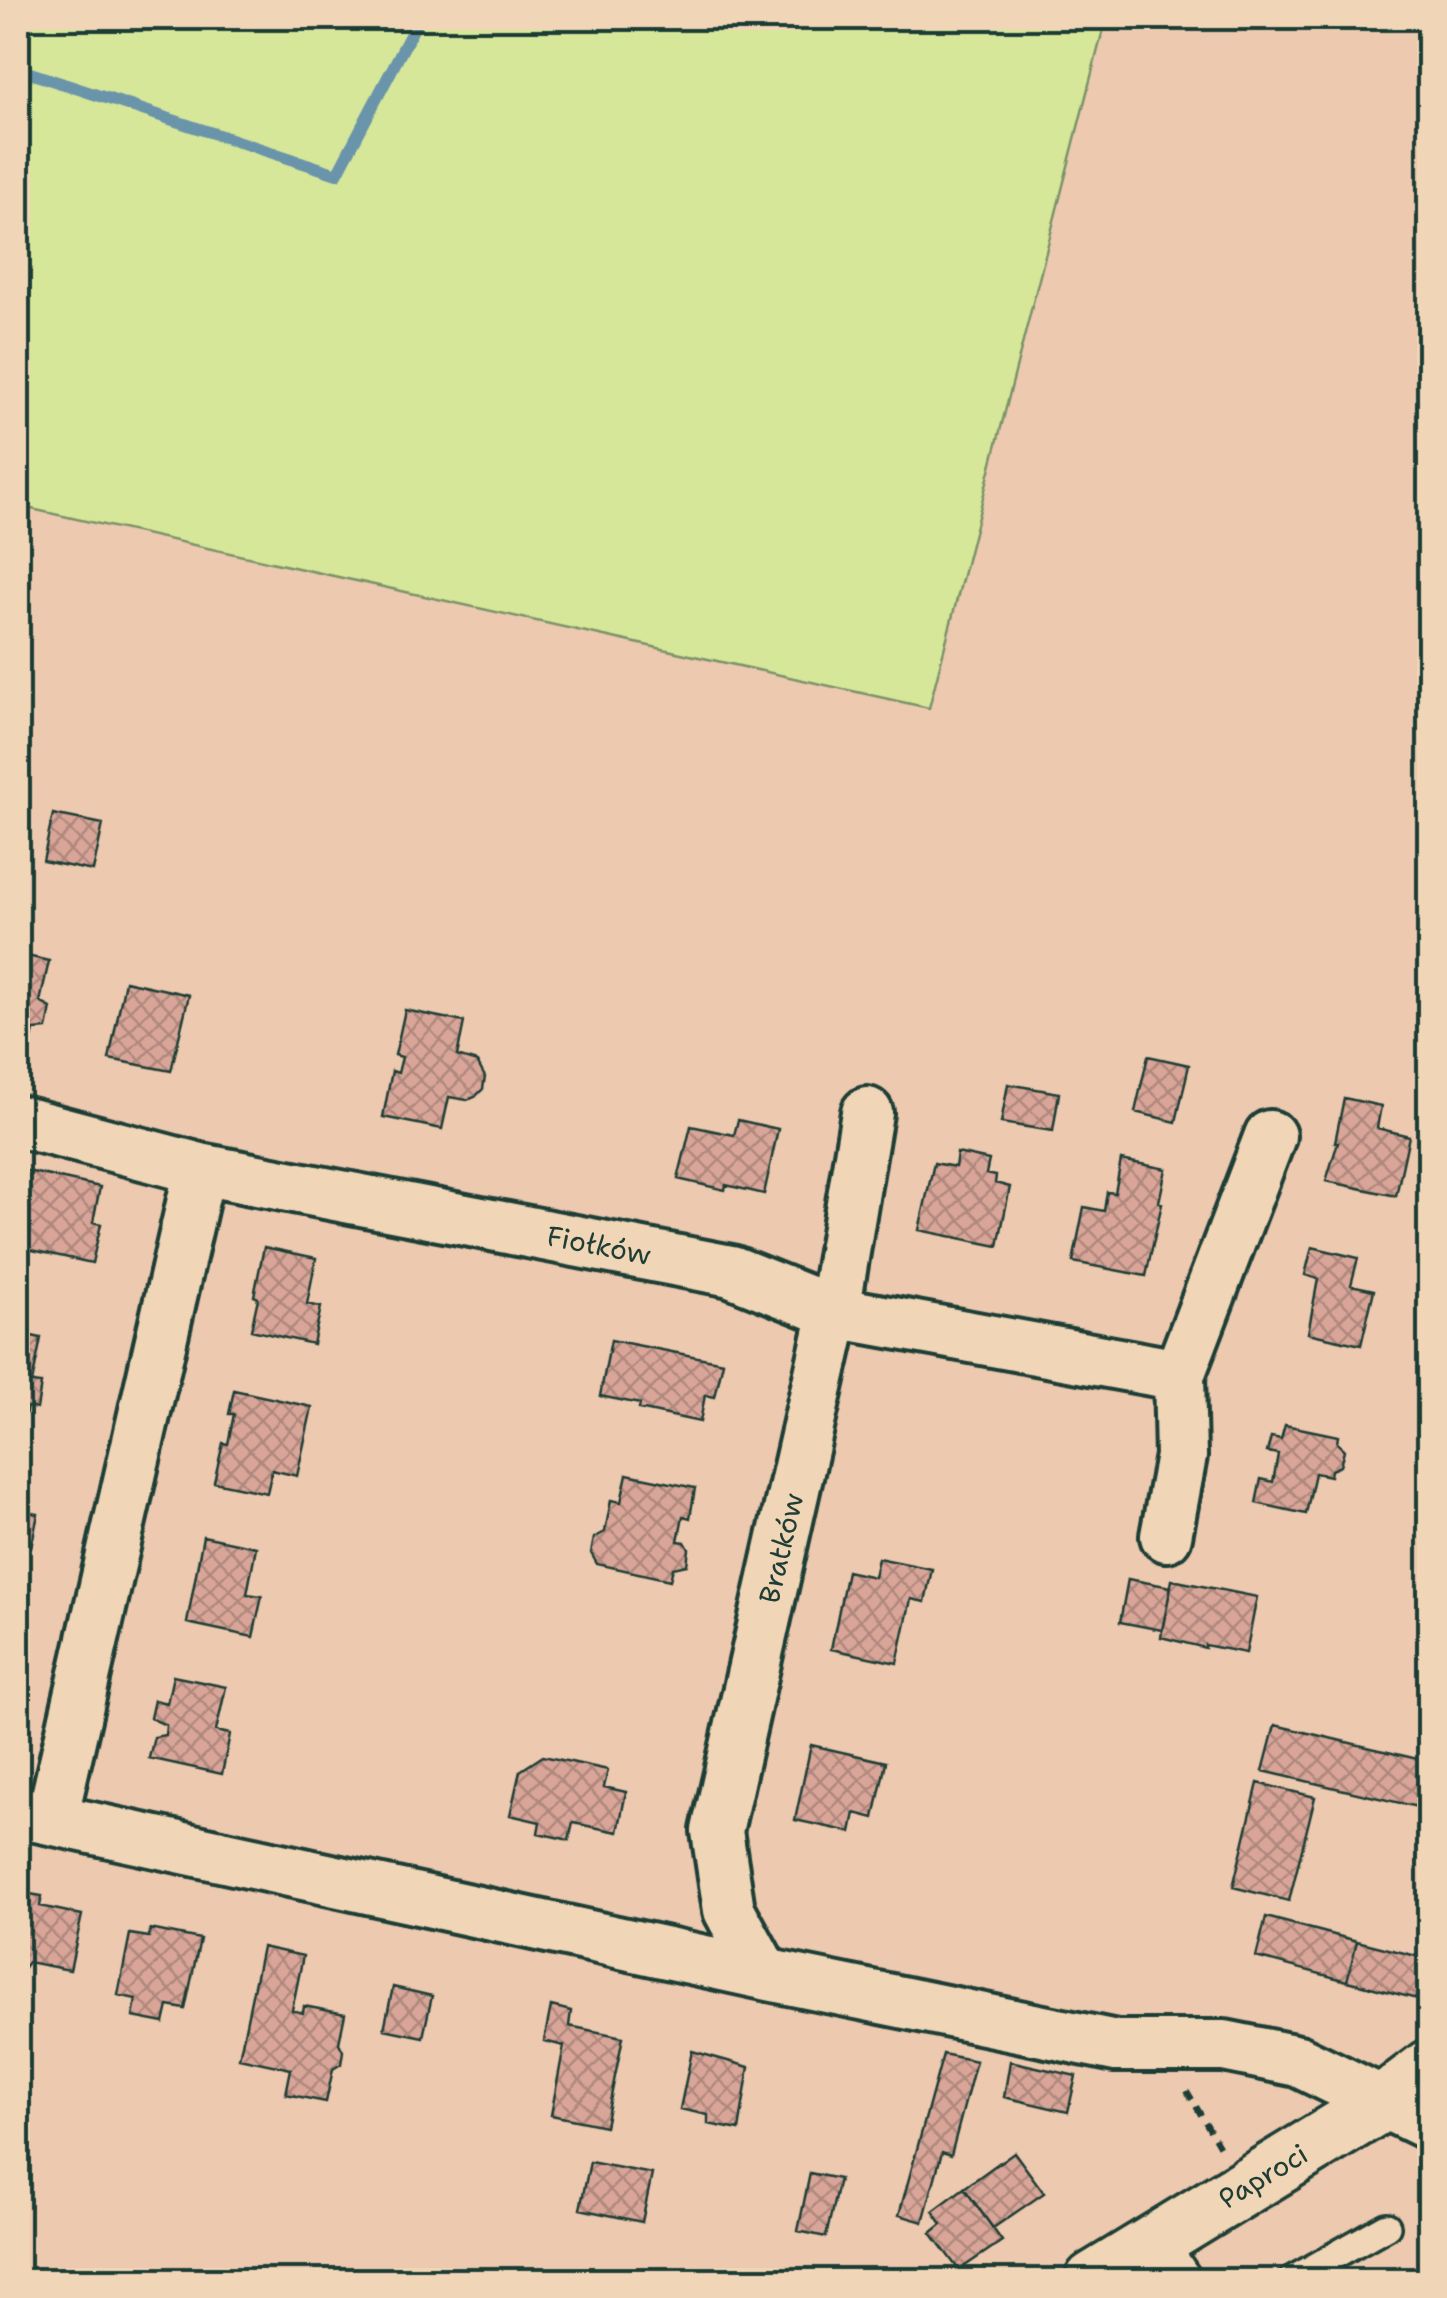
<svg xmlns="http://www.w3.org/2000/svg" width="1447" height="2298" font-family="'Shantell Sans',sans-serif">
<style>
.grass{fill:#d6e79a;stroke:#7a9267;stroke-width:2.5}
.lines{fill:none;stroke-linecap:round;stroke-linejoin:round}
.stream{stroke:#6b94aa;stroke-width:12}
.building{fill:url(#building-cross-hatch);stroke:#1f3d34;stroke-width:2.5}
.lane-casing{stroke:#1f3d34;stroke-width:32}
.street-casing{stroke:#1f3d34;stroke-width:58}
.secondary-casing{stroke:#1f3d34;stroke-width:62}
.path{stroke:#1f3d34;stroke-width:6;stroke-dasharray:10 8;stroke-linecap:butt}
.lane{stroke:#f0d6b7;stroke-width:25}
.street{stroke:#f0d6b7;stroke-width:50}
.secondary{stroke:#f0d6b7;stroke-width:55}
.labels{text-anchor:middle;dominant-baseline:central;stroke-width:9;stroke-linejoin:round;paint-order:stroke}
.street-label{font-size:28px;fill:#1f3d34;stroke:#f0d6b7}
</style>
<defs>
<pattern id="building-cross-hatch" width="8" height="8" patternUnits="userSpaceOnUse" patternTransform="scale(2.5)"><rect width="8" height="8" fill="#d9a598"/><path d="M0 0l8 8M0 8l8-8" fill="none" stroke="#af887d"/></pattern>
</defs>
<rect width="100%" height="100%" fill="#edc9b0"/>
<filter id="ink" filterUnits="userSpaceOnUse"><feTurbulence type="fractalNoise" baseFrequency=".01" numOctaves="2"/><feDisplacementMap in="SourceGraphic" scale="20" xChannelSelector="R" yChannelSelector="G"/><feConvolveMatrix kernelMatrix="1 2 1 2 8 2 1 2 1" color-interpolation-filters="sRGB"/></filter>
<g filter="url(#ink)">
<!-- grass -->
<path class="grass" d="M18 18H1106L929 708 18 506Z"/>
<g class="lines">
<!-- stream -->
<path class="stream" d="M18 69 337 174 419 18"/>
</g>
<!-- building -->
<path class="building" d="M53 814 103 824 93 871 43 861Z
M18 954 49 961 40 1002 51 1008 47 1029 34 1030 31 1043 18 1040Z
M125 981 189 995 171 1071 109 1059Z
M405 1010 464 1022 457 1056 477 1062 485 1077 483 1089 475 1097 467 1100 449 1097 442 1129 383 1117 392 1071 398 1073 402 1057 395 1055Z
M1148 1056 1189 1065 1176 1122 1135 1112Z
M1008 1084 1059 1093 1053 1131 1001 1123Z
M1344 1098 1381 1106 1377 1128 1409 1136 1396 1196 1326 1181 1338 1142H1335Z
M738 1120 778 1129 764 1194 726 1185 725 1190 678 1179 691 1126 734 1135Z
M957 1153 989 1160 986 1174 996 1176 995 1183 1010 1187 998 1246 919 1230 934 1163 955 1167Z
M1121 1160 1166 1169 1159 1202 1162 1203 1146 1276 1073 1262 1084 1207 1104 1211 1107 1192 1115 1193Z
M18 1169 100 1187 93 1222 101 1224 92 1263 18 1247Z
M264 1247 316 1258 307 1304 321 1307 313 1344 251 1330 258 1298 254 1296Z
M1312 1247 1358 1258 1351 1285 1374 1290 1361 1345 1308 1333 1318 1279 1305 1275Z
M18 1333 41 1338 32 1383 41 1384 37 1409 27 1407 21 1438 18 1437Z
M611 1340 723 1362 715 1397 705 1395 700 1422 639 1409 640 1404 600 1396Z
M234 1390 312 1407 297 1476 272 1470 267 1493 214 1482 223 1443 228 1444 234 1414H229Z
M1285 1425 1338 1436 1337 1443 1344 1450 1340 1466 1331 1470 1330 1476 1315 1473 1306 1514 1256 1503 1261 1479 1273 1482 1278 1454 1267 1452 1271 1437 1281 1439Z
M627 1474 695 1488 690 1518 683 1516 678 1541 685 1542 689 1549 687 1565 673 1568 670 1580 597 1564 591 1553 594 1538 605 1532 611 1500 621 1502Z
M18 1510 38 1514 31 1548 21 1547 18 1564Z
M203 1536 256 1547 247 1594 262 1596 253 1637 187 1623Z
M878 1558 932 1569 925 1602 911 1599 897 1663 831 1649 847 1571 874 1577Z
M1128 1579 1171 1587 1162 1630 1120 1622Z
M1172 1580 1257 1597 1246 1653 1205 1645V1648L1161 1637Z
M173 1676 226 1687 216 1731 230 1734 222 1774 149 1758 154 1737 165 1735 166 1725 150 1718 154 1700 167 1703Z
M1275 1725 1430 1762V1810L1263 1771Z
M811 1745 886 1762 874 1818 855 1813 851 1832 795 1820Z
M543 1756 608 1770 604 1787 626 1792 618 1832 573 1823 569 1840 538 1833 540 1822 510 1815 520 1771Z
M1258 1783 1315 1797 1289 1901 1233 1887Z
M18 1892 42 1896 40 1906 82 1915 70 1970 28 1962 22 1970 18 1969Z
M1266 1917 1357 1941 1347 1981 1256 1957Z
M150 1929 200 1939 185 2009 168 2006 164 2023 133 2017 136 1999 118 1995 130 1934 149 1937Z
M1357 1941 1428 1959 1417 1999 1347 1981Z
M262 1947 303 1956 292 2010 303 2013 304 2006 345 2014 339 2043 343 2051 341 2064 333 2069 326 2102 286 2094 291 2069 239 2058Z
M393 1987 432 1996 423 2037 384 2029Z
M551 2006 571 2011 569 2026 623 2037 605 2126 551 2115 564 2046 544 2041Z
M692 2051 749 2067 739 2130 708 2124V2115L680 2109Z
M943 2054 976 2061 951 2155 942 2152 923 2222 899 2215Z
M1010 2061 1076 2076 1068 2112 1004 2097Z
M1014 2152 1044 2193 993 2228 964 2188Z
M590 2162 652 2174 642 2222 580 2209Z
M810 2173 839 2179 826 2237 798 2231Z
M964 2188 1002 2241 959 2270 931 2233 942 2224 933 2211Z"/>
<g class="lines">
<defs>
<path id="lane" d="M1162 2239 1190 2280
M1291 2280 1387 2226"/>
<path id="street" d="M18 1121 200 1169 731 1271 834 1312 1179 1375
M1166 1536 1181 1456 1179 1375 1270 1136
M18 1812 764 1974 1116 2046H1224L1298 2061 1430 2125
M52 1819 200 1169
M764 1974 729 1910 717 1831 834 1312 867 1113"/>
<path id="secondary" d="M1093 2280 1381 2104 1430 2067"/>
</defs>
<!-- lane casing -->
<use href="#lane" class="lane-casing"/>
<!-- street casing -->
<use href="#street" class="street-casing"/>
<!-- secondary casing -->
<use href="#secondary" class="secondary-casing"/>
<!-- path -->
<path class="path" d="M1187 2091 1221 2149"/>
<!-- lane -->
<use href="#lane" class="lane"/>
<!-- street -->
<use href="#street" class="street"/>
<!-- secondary -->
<use href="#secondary" class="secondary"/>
</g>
</g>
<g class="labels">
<!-- street labels -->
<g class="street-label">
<text transform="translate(599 1245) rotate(11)">Fiołków</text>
<text transform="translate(781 1548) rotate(-77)">Bratków</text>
<text transform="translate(1263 2176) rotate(-31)">Paproci</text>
</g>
</g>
<!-- margin -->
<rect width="1447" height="2298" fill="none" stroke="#f0d6b7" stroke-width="60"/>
<rect x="30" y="30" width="1387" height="2238" fill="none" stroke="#1f3d34" stroke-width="4" filter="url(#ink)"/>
</svg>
